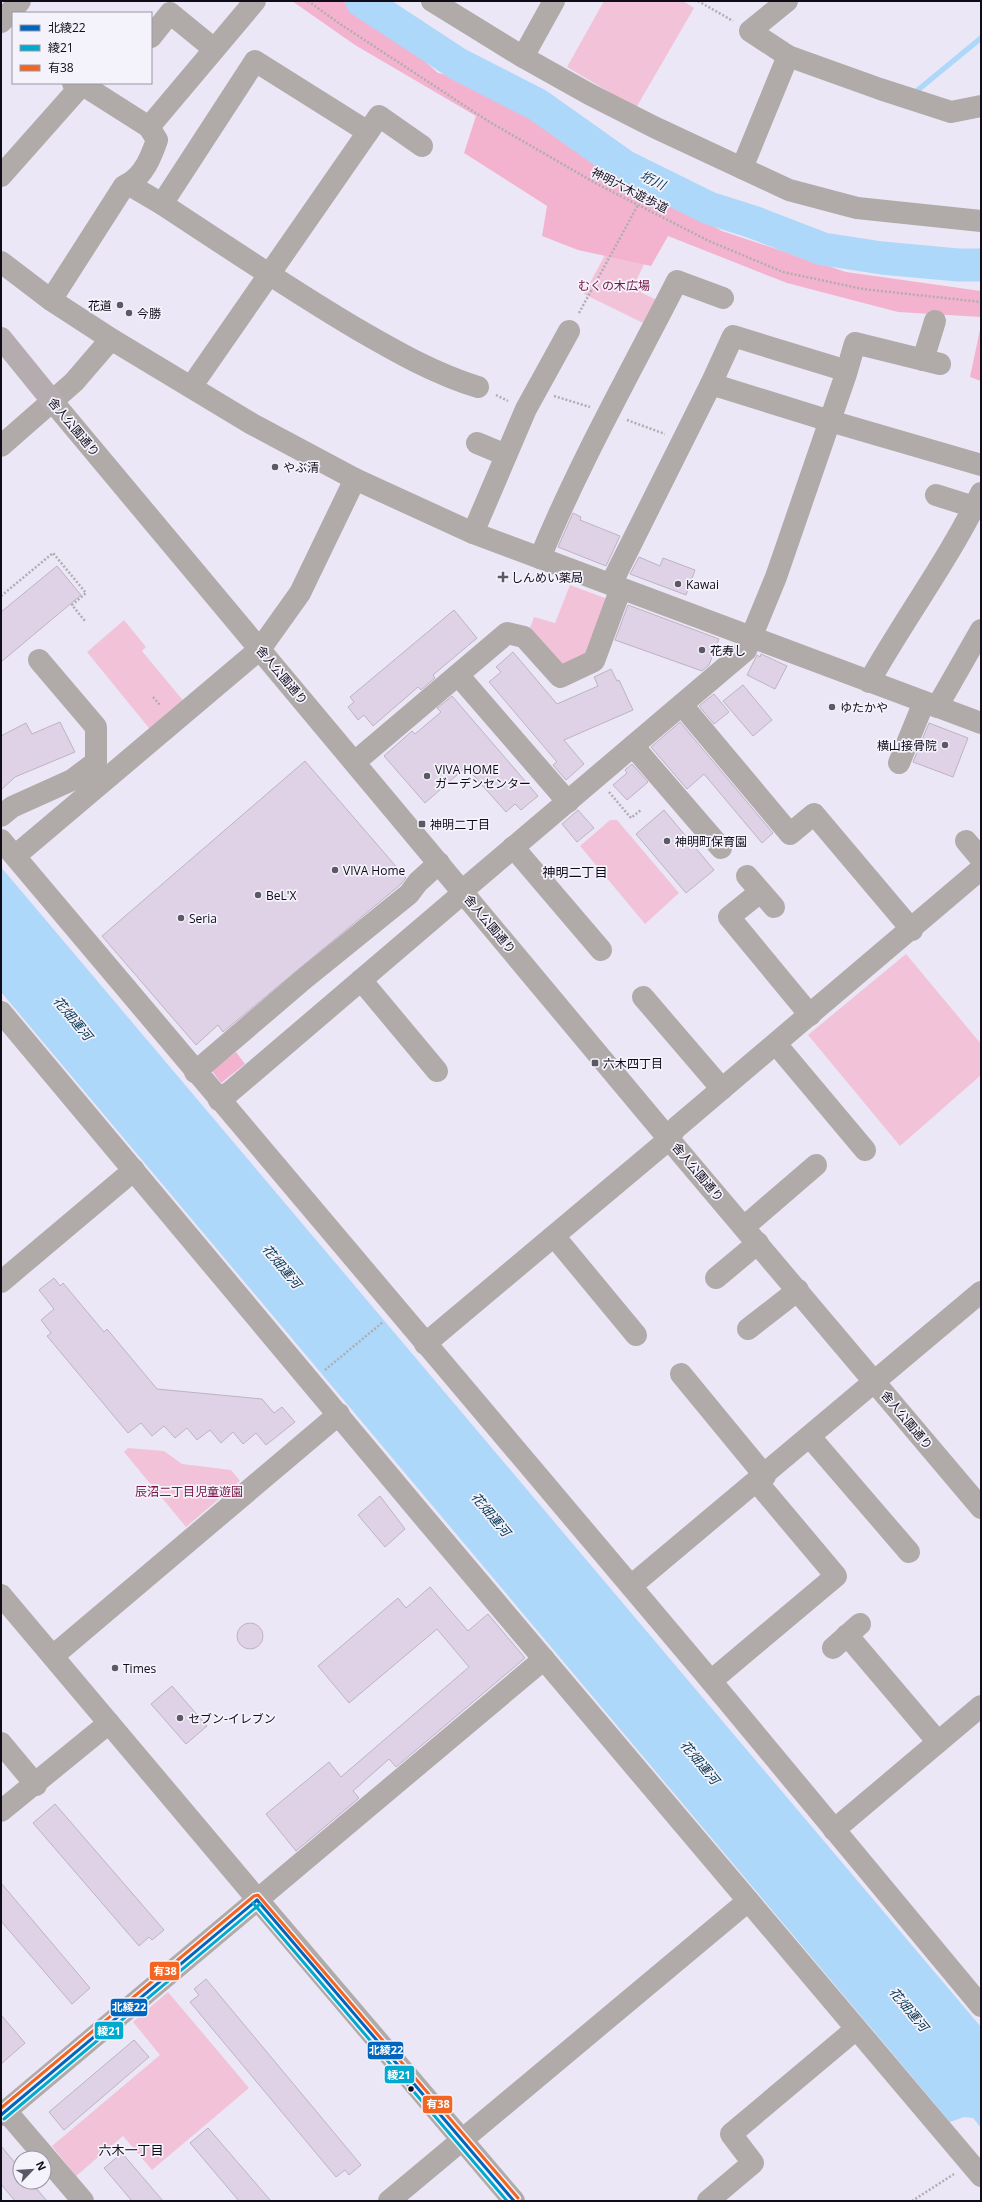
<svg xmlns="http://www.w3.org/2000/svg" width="982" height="2202" font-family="'Open Sans','Noto Sans JP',sans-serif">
  <rect width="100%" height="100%" fill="#ece7f6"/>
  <g fill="#f2c3d8">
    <polygon points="604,1 683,1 694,8 636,108 567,67"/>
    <polygon points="632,205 665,221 636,281 642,293 657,300 647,325 584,294"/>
    <polygon points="570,585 613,601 592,656 562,670 529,631 534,617 555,623"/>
    <polygon points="124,620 146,647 142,651 186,704 153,733 87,652"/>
    <polygon points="610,820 617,820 679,893 645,924 580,846"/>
    <polygon points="906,954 981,1044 981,1075 900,1146 808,1035"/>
    <polygon points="128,1448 164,1451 182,1464 231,1470 240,1481 186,1527 124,1452"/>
    <polygon points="168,1992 249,2088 152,2170 123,2136 76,2176 52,2146 160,2055 133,2022"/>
  </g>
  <g fill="#f3b3cf">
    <polygon points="292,1 343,1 408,46 438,73 473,80 660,197 722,231 846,272 981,291 981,317 898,312 787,283 668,236 651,266 578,250 542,236 547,206 464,153 476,116 355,45"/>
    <polygon points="981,325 981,381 970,377"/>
    <polygon points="236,1052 245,1064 221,1083 212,1071"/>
  </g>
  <polygon fill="#aed8fa" points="1,867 981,2027 981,2128 973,2118 964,2117 950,2122 1,992"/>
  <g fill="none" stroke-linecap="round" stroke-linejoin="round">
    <polyline stroke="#aed8fa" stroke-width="5.5" points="913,94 981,38"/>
    <polyline stroke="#aed8fa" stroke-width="33" points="362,1 458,64 538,105 624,166 709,208 753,222 823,249 882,258 958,265 981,265"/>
  </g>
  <g fill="#dfd1e6" stroke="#bcb4c2">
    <polygon points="573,513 581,517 580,520 620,536 606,566 558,547"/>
    <polygon points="639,557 660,566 663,558 695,570 686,595 630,574"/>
    <polygon points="57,566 81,595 1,662 1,612"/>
    <polygon points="628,605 719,639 709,665 702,671 615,640"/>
    <polygon points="454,610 477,638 433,675 435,678 421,690 418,687 373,726 364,715 358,720 348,707 354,702 350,697"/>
    <polygon points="513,652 557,704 598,686 594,677 611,669 617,681 619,680 633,710 564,740 584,764 566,780 553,765 557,762 489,682 501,672 496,667"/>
    <polygon points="761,654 787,666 775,689 747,675 757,655 760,657"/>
    <polygon points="743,685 772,720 753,736 723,701"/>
    <polygon points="714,694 729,712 714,724 699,706"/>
    <polygon points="452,696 538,796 521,810 515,804 506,812 466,767 425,803 384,756 412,731 415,734 441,712 437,708"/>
    <polygon points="60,722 75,752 15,777 1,790 1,736 26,723 32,734"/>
    <polygon points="680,722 773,833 762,843 704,774 687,789 651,747"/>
    <polygon points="929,723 968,738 953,777 913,762"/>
    <polygon points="305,761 406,878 400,885 223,1032 218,1025 196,1045 102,936"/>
    <polygon points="632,764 648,782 627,800 613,785 627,773 625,770"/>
    <polygon points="578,810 594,828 577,842 562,824"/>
    <polygon points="664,810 714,870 686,893 636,834"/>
    <polygon points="54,1278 60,1286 63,1283 104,1332 107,1329 157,1389 262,1399 274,1413 282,1407 295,1422 266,1445 256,1433 243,1444 233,1432 221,1443 210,1430 197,1440 187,1428 175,1438 164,1426 152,1436 141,1423 128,1433 47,1336 51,1333 41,1320 54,1309 39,1290"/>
    <polygon points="380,1496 405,1529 385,1547 358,1515"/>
    <polygon points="430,1587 468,1631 488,1614 525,1658 396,1767 389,1759 353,1791 359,1798 296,1851 266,1814 329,1762 341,1777 469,1667 437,1629 349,1703 318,1666 398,1598 406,1608"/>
    <circle cx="250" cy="1636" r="13"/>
    <polygon points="172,1686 207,1726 186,1744 151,1704"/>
    <polygon points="55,1804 164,1930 152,1940 149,1937 139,1946 33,1823"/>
    <polygon points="1,1883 90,1988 72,2004 1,1921"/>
    <polygon points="206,1979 361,2165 349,2175 345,2170 336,2177 190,2002 199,1995 194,1989"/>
    <polygon points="1,2015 25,2043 1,2064"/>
    <polygon points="134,2040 149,2057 64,2130 49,2112"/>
    <polygon points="208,2128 271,2201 239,2201 190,2143"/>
    <polygon points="1,2146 20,2169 20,2182 31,2182 47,2201 15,2201 1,2184"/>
    <polygon points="122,2153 163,2201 132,2201 104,2168"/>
  </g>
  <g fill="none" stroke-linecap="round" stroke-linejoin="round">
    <g stroke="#b1adaf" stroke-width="2.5" stroke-dasharray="2 2" stroke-linecap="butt">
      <polyline points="308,1 340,24 488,121 597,184 709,241 783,272 863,289 981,302"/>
      <polyline points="698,1 733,21"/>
      <polyline points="579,313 638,205"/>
      <polyline points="496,395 508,401"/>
      <polyline points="554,396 590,407"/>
      <polyline points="627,420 665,434"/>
      <polyline points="1,596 53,553 86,593 72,605 85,621"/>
      <polyline points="153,697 161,706"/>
      <polyline points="609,792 631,818 641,810"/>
      <polyline points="325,1370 383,1322"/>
      <polyline points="912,2201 954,2174"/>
    </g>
    <g stroke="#b0aba9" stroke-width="22">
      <polyline points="432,1 523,57 589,94 654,127 789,190 857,208 981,221"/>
      <polyline points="787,1 750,31 788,56 880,89 951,112 981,106"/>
      <polyline points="1,22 20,1"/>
      <polyline points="151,37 170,13 214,49"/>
      <polyline points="523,57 554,1"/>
      <path d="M73 83 79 88 86 87 149 127 157 140C151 157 144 175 128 184"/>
      <polyline points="149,127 255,1"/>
      <polyline points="368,132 379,116 422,146"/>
      <polyline points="742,168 788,56"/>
      <polyline points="1,176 79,88"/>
      <path d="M162 204C226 246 291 290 357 329 395 351 435 374 478 387"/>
      <polyline points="1,262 51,300 111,339 252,424 355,479 473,533 981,723"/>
      <polyline points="51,300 124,186 128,184 162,204 255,61 368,132 191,387"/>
      <polyline points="923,360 935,321"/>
      <polyline points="711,384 733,336 834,367"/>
      <polyline points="53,402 668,1138 981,1508"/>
      <polyline points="477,443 506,455"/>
      <polyline points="1,446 74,382 111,339"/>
      <polyline points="936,495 974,507"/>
      <polyline points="473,533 526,409 569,331"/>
      <path d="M540 558C579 463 630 373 677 281L723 298"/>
      <polyline points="611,584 711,384 830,421 981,465"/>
      <polyline points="458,675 568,802"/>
      <path d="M869 682C905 618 949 559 981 493"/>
      <polyline points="682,705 790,834 814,814 912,930"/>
      <polyline points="937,707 981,630"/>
      <polyline points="633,746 721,848"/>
      <polyline points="355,762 507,633 524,637 560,677 594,661 621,588"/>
      <polyline points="899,763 924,702"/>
      <polyline points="1,816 12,807 72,780 96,762 96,727 39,660"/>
      <polyline points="1,840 711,1681 981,2006"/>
      <polyline points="966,841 981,859"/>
      <polyline points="513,847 601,950"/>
      <polyline points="15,856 260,649 300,593 355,479"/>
      <polyline points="747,876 774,907"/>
      <polyline points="760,892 729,917 810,1015"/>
      <polyline points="361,980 437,1071"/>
      <polyline points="643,997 722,1089"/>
      <polyline points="1,1012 422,1515 981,2176"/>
      <polyline points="776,1044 865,1150"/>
      <polyline points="195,1072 304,979 409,894 418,882 439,863"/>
      <polyline points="219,1100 230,1092 456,899 462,891 746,650 776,577 846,374 855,343 940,364"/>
      <polyline points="744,1227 816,1165"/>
      <polyline points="554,1236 636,1335"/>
      <polyline points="716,1278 758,1243"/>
      <polyline points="1,1282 134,1170"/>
      <polyline points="748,1329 798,1290"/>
      <polyline points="425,1344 661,1146 677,1127 981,869"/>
      <polyline points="681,1374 765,1476"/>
      <polyline points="810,1437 909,1552"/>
      <polyline points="631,1586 981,1292"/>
      <polyline points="1,1595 269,1913 514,2201"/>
      <polyline points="847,1635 938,1742"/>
      <polyline points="833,1648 860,1624"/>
      <polyline points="53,1656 339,1414"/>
      <polyline points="711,1681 836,1576 757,1482"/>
      <polyline points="1,1743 36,1785"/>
      <polyline points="1,1811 109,1723"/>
      <polyline points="834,1830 981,1706"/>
      <polyline points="6,2111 83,2201"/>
      <polyline points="1,2115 544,1659"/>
      <polyline points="389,2201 748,1901"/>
      <polyline points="708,2201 753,2163 731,2134 856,2029"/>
    </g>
    <polyline stroke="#b4acaf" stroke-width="22" points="1,338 53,402"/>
    <g stroke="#f4f2fb" stroke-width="6">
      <g id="bus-1">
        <polyline points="257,1900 514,2201"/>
        <polyline points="1,2115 257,1900"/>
      </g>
    </g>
    <g stroke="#f4f2fb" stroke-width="6">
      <g id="bus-2">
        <polyline points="253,1903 507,2201"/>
        <polyline points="4,2119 260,1904"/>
      </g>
    </g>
    <g stroke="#f4f2fb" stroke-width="6">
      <polyline id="bus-3" points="1,2108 254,1896 258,1895 518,2198"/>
    </g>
    <use href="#bus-1" stroke="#0065bd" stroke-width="3"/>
    <use href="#bus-2" stroke="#00a9ce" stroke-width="3"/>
    <use href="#bus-3" stroke="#f26522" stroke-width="3"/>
  </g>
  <g fill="#5d5866" stroke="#f4f2fb" stroke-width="1.5">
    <circle cx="120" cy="305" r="4"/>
    <circle cx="129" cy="313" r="4"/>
    <circle cx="275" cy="467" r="4"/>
    <path d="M501 571h4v4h4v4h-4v4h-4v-4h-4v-4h4z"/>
    <circle cx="678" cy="584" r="4"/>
    <circle cx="702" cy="650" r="4"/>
    <circle cx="832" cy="707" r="4"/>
    <circle cx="945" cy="745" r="4"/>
    <circle cx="427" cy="776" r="4"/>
    <rect x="418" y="820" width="8" height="8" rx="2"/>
    <circle cx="667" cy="841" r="4"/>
    <circle cx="335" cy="870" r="4"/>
    <circle cx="258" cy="895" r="4"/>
    <circle cx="181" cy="918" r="4"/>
    <rect x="591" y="1059" width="8" height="8" rx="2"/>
    <circle cx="115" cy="1668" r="4"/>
    <circle cx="180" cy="1718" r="4"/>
  </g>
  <circle fill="#100b19" stroke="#f4f2fb" stroke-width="1.5" cx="411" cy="2089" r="3.5"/>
  <g text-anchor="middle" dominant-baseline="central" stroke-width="3.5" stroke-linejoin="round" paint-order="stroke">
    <g font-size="12" fill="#100b19" stroke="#f4f2fb">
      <text transform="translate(630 190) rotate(27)">神明六木遊歩道</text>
      <text transform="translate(74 427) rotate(50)">舎人公園通り</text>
      <text transform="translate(282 675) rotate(50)">舎人公園通り</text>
      <text transform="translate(490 924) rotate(50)">舎人公園通り</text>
      <text transform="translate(698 1172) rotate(50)">舎人公園通り</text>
      <text transform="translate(907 1420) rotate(50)">舎人公園通り</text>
    </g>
    <g font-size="12" fill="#771341" stroke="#f4f2fb">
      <text x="614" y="285">むくの木広場</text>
      <text x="189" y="1491">辰沼二丁目児童遊園</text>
    </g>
    <g font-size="12" fill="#100b19" stroke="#f4f2fb" text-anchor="start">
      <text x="112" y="305" text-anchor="end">花道</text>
      <text x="137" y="313">今勝</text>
      <text x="283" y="467">やぶ清</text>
      <text x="511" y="577">しんめい薬局</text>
      <text x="686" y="584">Kawai</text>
      <text x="710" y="650">花寿し</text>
      <text x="840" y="707">ゆたかや</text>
      <text x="937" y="745" text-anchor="end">横山接骨院</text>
      <text x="435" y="769">VIVA HOME<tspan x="435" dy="14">ガーデンセンター</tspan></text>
      <text x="430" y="824">神明二丁目</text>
      <text x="675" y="841">神明町保育園</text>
      <text x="343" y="870">VIVA Home</text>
      <text x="266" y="895">BeL'X</text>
      <text x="189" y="918">Seria</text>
      <text x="603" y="1063">六木四丁目</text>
      <text x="123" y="1668">Times</text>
      <text x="188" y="1718">セブン-イレブン</text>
    </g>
    <g font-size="13" font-style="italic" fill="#023550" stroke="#f4f2fb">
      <text transform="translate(653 180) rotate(26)">垳川</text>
      <text transform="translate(73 1018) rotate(50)">花畑運河</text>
      <text transform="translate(282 1266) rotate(50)">花畑運河</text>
      <text transform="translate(491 1514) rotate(50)">花畑運河</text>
      <text transform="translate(700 1762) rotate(50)">花畑運河</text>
      <text transform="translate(909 2009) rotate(50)">花畑運河</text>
    </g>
    <g font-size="13" fill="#100b19" stroke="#f4f2fb">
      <text x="575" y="872">神明二丁目</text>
      <text x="131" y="2150">六木一丁目</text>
    </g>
  </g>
  <g stroke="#f4f2fb" stroke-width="1.5">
    <rect x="149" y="1961" width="31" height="20" rx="4" fill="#f26522"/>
    <rect x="110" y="1998" width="38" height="19" rx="4" fill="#0065bd"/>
    <rect x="94" y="2021" width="30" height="19" rx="4" fill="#00a9ce"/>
    <rect x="367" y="2041" width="37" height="19" rx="4" fill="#0065bd"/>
    <rect x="384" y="2065" width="31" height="19" rx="4" fill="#00a9ce"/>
    <rect x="422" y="2095" width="31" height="19" rx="4" fill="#f26522"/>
  </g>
  <g font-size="11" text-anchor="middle" font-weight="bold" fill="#fff">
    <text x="165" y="1975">有38</text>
    <text x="129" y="2011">北綾22</text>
    <text x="109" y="2035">綾21</text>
    <text x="386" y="2054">北綾22</text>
    <text x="399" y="2079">綾21</text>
    <text x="438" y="2108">有38</text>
  </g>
  <rect width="982" height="2202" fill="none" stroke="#100b19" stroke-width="4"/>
  <rect x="12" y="12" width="140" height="72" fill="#f4f2fb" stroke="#9996a1"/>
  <rect x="20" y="25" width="20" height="6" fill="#0065bd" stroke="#9996a1"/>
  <text x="48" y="32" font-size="12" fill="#100b19">北綾22</text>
  <rect x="20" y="45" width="20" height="6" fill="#00a9ce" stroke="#9996a1"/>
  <text x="48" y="52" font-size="12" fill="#100b19">綾21</text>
  <rect x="20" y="65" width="20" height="6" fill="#f26522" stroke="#9996a1"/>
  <text x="48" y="72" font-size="12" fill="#100b19">有38</text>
  <g transform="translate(32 2170) rotate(65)"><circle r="19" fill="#f4f2fb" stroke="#9996a1"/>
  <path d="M0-3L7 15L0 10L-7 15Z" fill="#5d5866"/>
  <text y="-6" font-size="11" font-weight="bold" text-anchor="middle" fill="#100b19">N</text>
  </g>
</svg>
